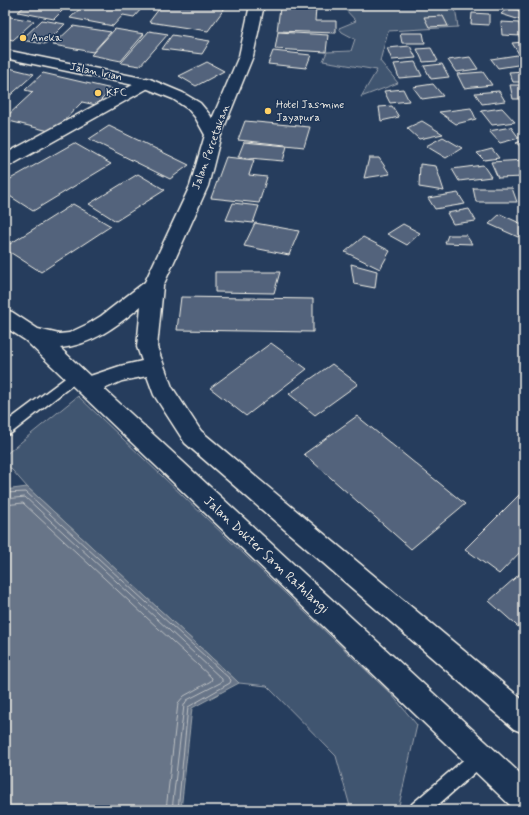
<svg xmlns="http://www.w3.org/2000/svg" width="529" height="815" font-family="Mynerve,sans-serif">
  <rect width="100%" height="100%" fill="#263d5d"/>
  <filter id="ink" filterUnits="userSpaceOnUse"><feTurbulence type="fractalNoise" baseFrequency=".025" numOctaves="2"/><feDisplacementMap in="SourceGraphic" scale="8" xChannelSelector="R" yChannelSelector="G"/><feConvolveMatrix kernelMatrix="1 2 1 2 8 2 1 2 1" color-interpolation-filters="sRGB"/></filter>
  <g filter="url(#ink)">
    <g fill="#40546f" stroke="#9aa2ac">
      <polygon points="343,5 463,5 455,7 458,27 388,31 380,61 398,83 361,97 377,70 323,61 327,52 351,51 355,39 342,32 339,28 356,21 344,8"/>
      <polygon points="78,396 392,695 417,725 398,810 351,810 336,756 267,686 239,683 27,487 5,462 5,455"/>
    </g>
    <polygon fill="#677588" stroke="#9fa7ae" points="27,487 239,683 192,708 181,810 5,810 5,490"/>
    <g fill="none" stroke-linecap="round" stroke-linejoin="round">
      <g stroke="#bcbfc2" stroke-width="1">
        <polyline points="5,493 26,492 231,680 230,683 188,707 178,810"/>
        <polyline points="5,499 25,497 222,679 222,682 187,700 184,705 172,810"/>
        <polyline points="5,505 23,503 212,678 211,681 184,696 178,703 166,810"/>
      </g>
    </g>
    <g fill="#52647b" stroke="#f4f1e8">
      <polygon points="26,5 68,5 54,19 18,12"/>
      <polygon points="84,5 133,5 143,7 134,17 123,15 113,26 70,18"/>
      <polygon points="162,5 227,5 208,31 149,22"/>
      <polygon points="279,5 316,5 315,7 279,6"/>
      <polygon points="509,7 524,12 524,20 523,21 501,14"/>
      <polygon points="280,8 316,8 315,21 336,21 336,33 277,31"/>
      <polygon points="472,13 489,14 489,25 471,24"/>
      <polygon points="5,16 34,21 13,40 5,38"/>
      <polygon points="443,16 448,26 429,27 424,17"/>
      <polygon points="42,20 65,24 45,44 21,40"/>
      <polygon points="501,22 519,23 521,36 502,35"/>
      <polygon points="73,26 111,32 93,52 53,45"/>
      <polygon points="115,29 144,34 121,61 91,55"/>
      <polygon points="149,31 168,34 140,66 121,63"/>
      <polygon points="278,32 328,35 326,52 275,49"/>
      <polygon points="400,33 423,33 425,43 402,43"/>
      <polygon points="172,35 210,41 202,54 162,49"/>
      <polygon points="524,42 524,54 519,54 512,43"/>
      <polygon points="410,46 416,58 392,60 387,48"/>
      <polygon points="431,48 438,61 423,62 417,49"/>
      <polygon points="273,51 311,55 306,68 268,64"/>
      <polygon points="517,55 524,60 524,64 498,68 491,59"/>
      <polygon points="470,57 478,69 456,72 448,60"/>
      <polygon points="207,62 224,71 196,86 179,76"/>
      <polygon points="415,62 422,76 399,78 394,64"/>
      <polygon points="442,64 449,77 431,79 424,66"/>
      <polygon points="5,67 34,74 5,100"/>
      <polygon points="524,71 524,82 513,82 509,72"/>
      <polygon points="483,72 492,85 464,88 457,74"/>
      <polygon points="43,73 112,89 96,105 82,102 53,132 5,120 5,118 33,92 25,90"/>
      <polygon points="433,84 443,96 422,99 413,87"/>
      <polygon points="510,85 524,85 524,99 513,99"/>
      <polygon points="403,89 409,101 390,103 384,91"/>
      <polygon points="499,91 505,101 482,104 475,93"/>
      <polygon points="392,106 399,117 381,121 379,107"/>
      <polygon points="471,108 476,119 456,124 439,112"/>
      <polygon points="502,108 515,122 492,125 481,111"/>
      <polygon points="245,121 310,127 304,147 238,140"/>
      <polygon points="422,121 443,134 419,139 407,128"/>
      <polygon points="109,126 189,165 170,179 89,139"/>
      <polygon points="511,127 519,138 500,143 489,131"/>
      <polygon points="443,137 462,148 446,158 426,146"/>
      <polygon points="524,140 524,149 516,143"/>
      <polygon points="244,142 287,146 283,161 238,157"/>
      <polygon points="74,143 111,164 33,211 5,193 5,182"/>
      <polygon points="492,149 499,158 484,160 477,153"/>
      <polygon points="226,157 254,160 249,175 267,177 259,203 211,198"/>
      <polygon points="369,158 379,158 390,174 364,178"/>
      <polygon points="524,160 524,177 498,178 491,162"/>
      <polygon points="420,164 436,166 444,191 419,187"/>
      <polygon points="483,165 491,177 459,181 452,169"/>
      <polygon points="138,174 165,190 116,221 89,204"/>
      <polygon points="473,188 512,188 517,202 476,202"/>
      <polygon points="458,193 465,204 435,209 428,198"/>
      <polygon points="233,203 259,206 253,223 226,220"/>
      <polygon points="73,204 111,226 41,272 5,249 5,247"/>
      <polygon points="469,209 476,221 453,224 447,213"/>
      <polygon points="500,214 524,225 524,231 518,237 489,224"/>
      <polygon points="255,223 299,231 289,255 244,246"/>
      <polygon points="403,224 420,233 407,245 387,234"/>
      <polygon points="448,235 466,235 472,244 445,243"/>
      <polygon points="363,237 390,251 380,269 345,252"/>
      <polygon points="351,264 377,271 375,288 354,284"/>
      <polygon points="215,272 280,272 274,293 215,292"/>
      <polygon points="181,297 313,299 313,332 177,330"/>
      <polygon points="271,343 307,369 246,416 210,388"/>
      <polygon points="332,364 358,384 315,415 289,394"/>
      <polygon points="357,416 465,504 411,549 304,454"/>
      <polygon points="523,491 524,492 524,548 499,574 465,549"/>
      <polygon points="523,571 524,572 524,632 489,601"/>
    </g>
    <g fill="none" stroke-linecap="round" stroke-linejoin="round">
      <g stroke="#f4f1e8" stroke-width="3">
        <g id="service">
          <polygon points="76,371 80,373 82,376 80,379 10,434 5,435 5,423 72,373"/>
          <polygon points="481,747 487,750 490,756 487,762 432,810 409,810 412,804 475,750"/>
        </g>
      </g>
      <g stroke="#f4f1e8" stroke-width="3">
        <polygon id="minor" points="147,78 152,80 155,83 152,86 11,165 5,166 5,154 142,80"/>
      </g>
      <g stroke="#f4f1e8" stroke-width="3">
        <polygon id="tertiary" points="250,5 264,5 253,56 221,135 219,138 213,140 207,138 205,135 239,56"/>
      </g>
      <g stroke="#f4f1e8" stroke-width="3">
        <path id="secondary" d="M5 50 152 80 183 93 200 103 210 115 221 135 208 186 163 286 157 347 172 387 201 431 524 701V733L514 729 185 443 154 395 147 376 122 381 104 389 524 777V810L513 808 80 393 25 340 5 327V310L12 312 38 329 59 334 69 333 88 324 101 316 145 282 190 186 205 135 195 117 188 109 173 99 143 87 5 58ZM141 306 137 347 142 361 120 366 90 376 60 348C92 345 117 326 141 306Z"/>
      </g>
      <use href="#service" fill="#1d3557" fill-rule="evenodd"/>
      <use href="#minor" fill="#1d3557" fill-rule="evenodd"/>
      <use href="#tertiary" fill="#1d3557" fill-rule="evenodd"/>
      <use href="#secondary" fill="#1d3557" fill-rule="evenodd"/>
    </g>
  </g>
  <g fill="#ffd166" stroke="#1d3557" stroke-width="1.5">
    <circle cx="23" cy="38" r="4"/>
    <circle cx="98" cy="93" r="4"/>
    <circle cx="268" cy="111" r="4"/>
  </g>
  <g text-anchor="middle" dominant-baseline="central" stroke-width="3" stroke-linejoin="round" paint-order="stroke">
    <g font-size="11" fill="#f4f1e8" stroke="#1d3557" text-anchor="start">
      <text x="31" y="38">Aneka</text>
      <text x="106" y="93">KFC</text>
      <text x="276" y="105">Hotel Jasmine<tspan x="276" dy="13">Jayapura</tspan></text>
    </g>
    <g font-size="11" fill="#f4f1e8" stroke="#1d3557">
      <text transform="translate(96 72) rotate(12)">Jalan Irian</text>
      <text transform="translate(211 147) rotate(-70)">Jalan Percetakan</text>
    </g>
    <g font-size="13" fill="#f4f1e8" stroke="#1d3557">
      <text transform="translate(266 555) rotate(43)">Jalan Dokter Sam Ratulangi</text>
    </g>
  </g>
  <rect width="529" height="815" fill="none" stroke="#1d3557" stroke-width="20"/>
  <rect x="10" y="10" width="509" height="795" fill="none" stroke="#f4f1e8" stroke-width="1.5" filter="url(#ink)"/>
</svg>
